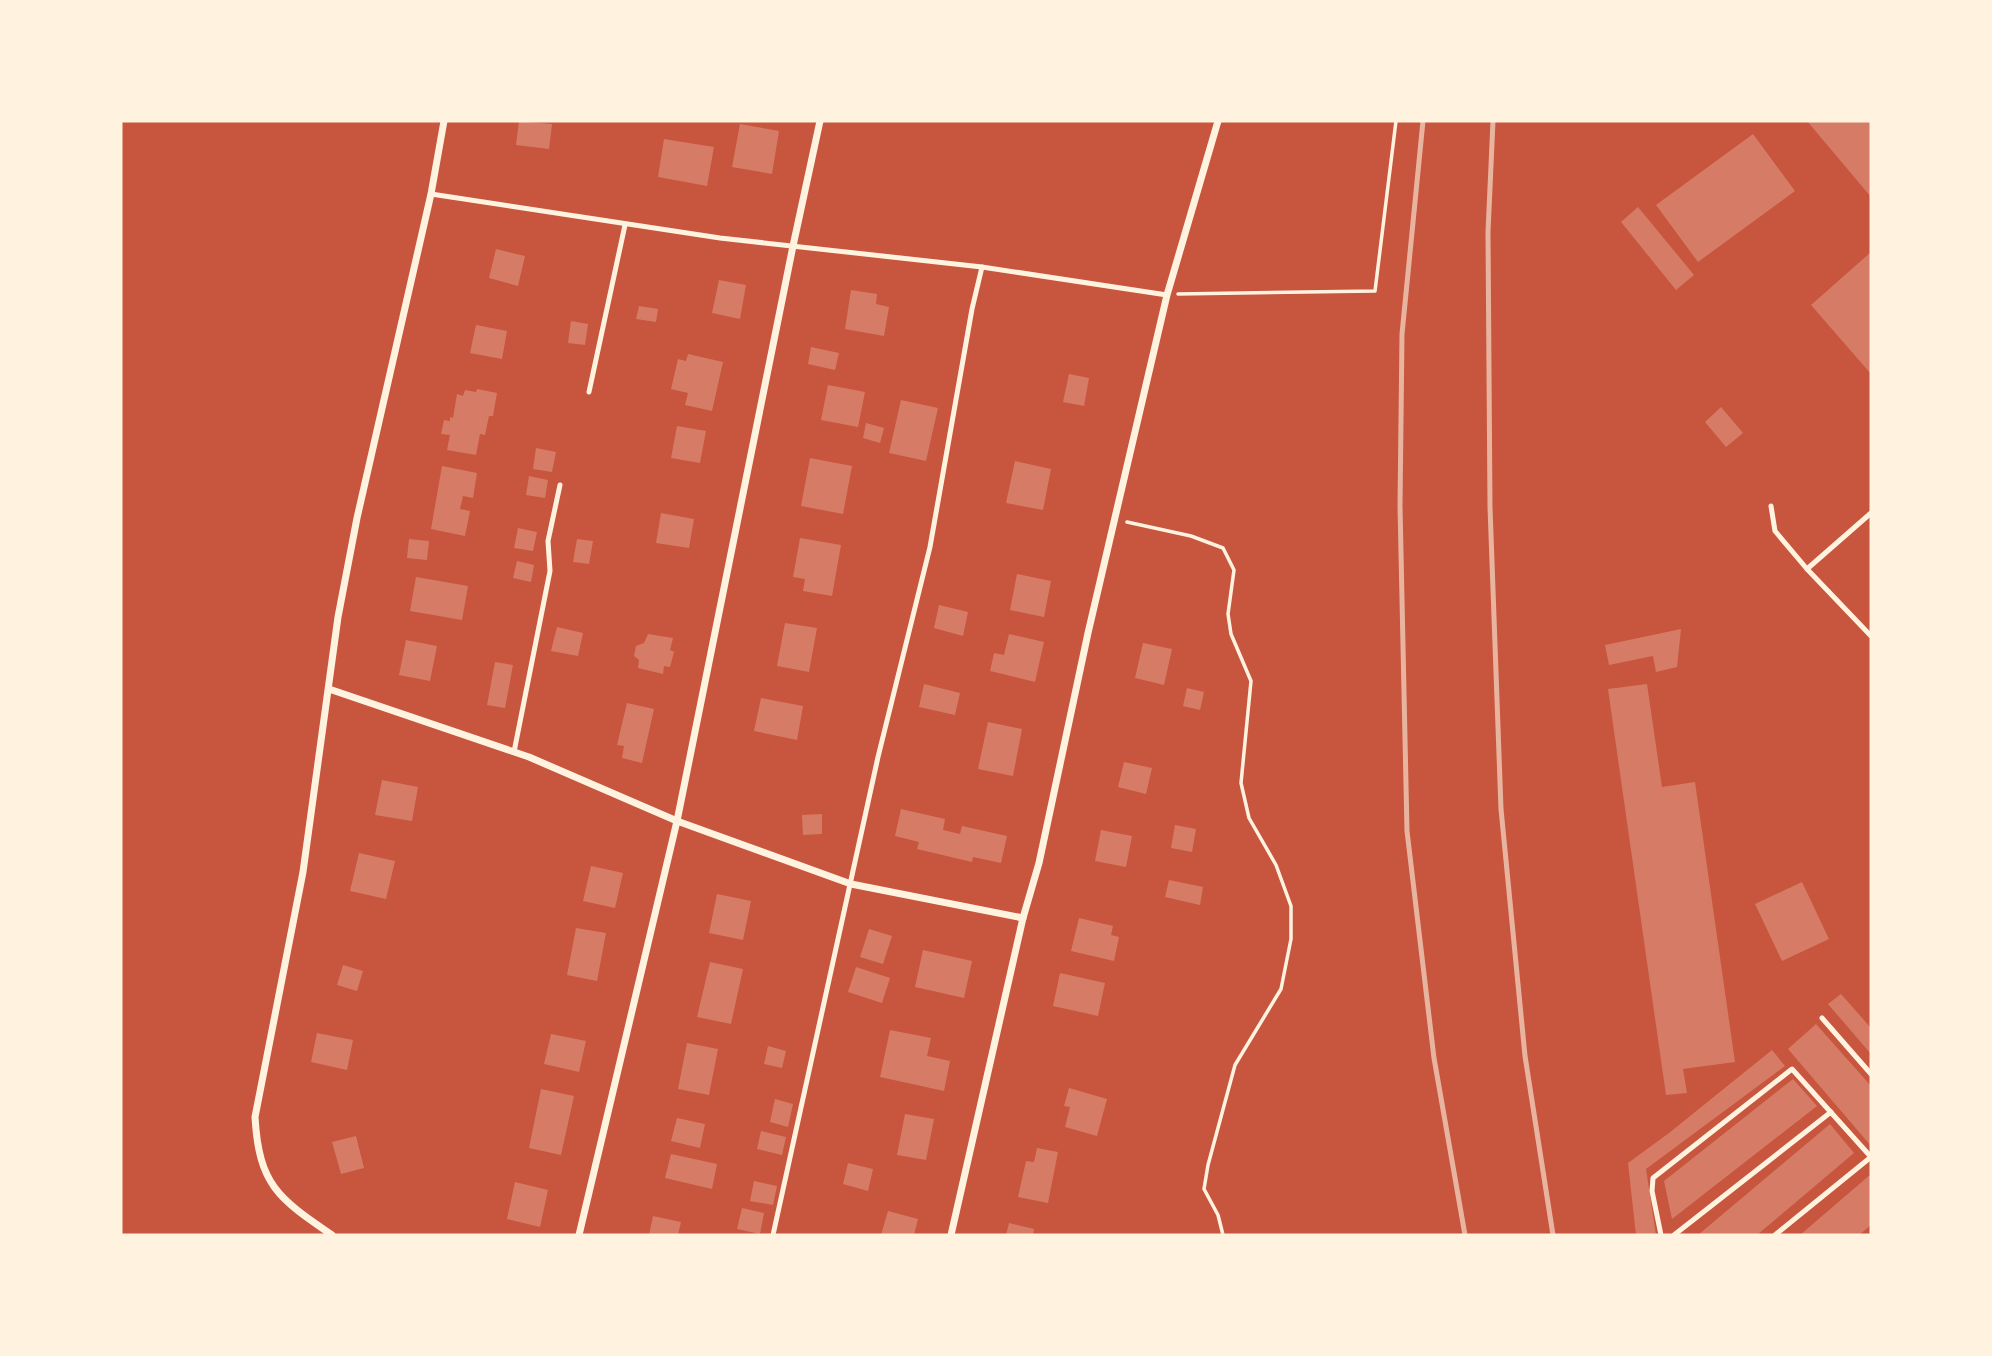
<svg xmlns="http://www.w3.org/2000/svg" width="1992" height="1356" font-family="Commissioner,sans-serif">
  <rect width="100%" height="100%" fill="#c8553d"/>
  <g fill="#d67c66">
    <polygon points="519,121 552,124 549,149 516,145"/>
    <polygon points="1807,121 1871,121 1871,197"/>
    <polygon points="740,124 779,131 772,174 732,167"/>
    <polygon points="1753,134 1795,191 1698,262 1656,205"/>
    <polygon points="664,139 714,147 707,186 658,177"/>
    <polygon points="1638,207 1694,275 1676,290 1621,222"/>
    <polygon points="496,249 525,256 518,286 489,278"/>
    <polygon points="1871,252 1871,374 1811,305"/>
    <polygon points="719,280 746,285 740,319 712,313"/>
    <polygon points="851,290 877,294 876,304 889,307 884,336 845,329"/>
    <polygon points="639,306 658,309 656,322 636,319"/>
    <polygon points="571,321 588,324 585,345 568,343"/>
    <polygon points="476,325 507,331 502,359 470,353"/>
    <polygon points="811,347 839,353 835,370 808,364"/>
    <polygon points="688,354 723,362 712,411 685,405 688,393 671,389 678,359 686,361"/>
    <polygon points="1069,374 1089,378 1084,406 1063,402"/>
    <polygon points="828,385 865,392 858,427 821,420"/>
    <polygon points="477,389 497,393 493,416 489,416 485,435 480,434 476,455 447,450 450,435 441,434 444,420 450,421 450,417 453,418 457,394 463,396 465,390 476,392"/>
    <polygon points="901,400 938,408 926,461 889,453"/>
    <polygon points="1721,407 1743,433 1726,447 1705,422"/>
    <polygon points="866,423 884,428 880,443 863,438"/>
    <polygon points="677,426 706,431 700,463 671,458"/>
    <polygon points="536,448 556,452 552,472 533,469"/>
    <polygon points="810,458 852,466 843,514 801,506"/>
    <polygon points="1015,461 1051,469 1043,510 1006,503"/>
    <polygon points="442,466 477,473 473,498 463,496 460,509 470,511 465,536 431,529"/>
    <polygon points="529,476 548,480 545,498 526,495"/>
    <polygon points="661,513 694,519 689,548 656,543"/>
    <polygon points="518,528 537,532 533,551 514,548"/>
    <polygon points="800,538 841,545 832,596 803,591 805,579 793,577"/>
    <polygon points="409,539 429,541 427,560 407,558"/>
    <polygon points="577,539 593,541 589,564 573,562"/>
    <polygon points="517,561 534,565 531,582 513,578"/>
    <polygon points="1017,574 1051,581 1044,617 1010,610"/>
    <polygon points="416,577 468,586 462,620 410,611"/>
    <polygon points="939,605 968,612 963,636 934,628"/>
    <polygon points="785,623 817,628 809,672 777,666"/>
    <polygon points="557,627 583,633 578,656 551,651"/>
    <polygon points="1681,629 1677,667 1656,672 1653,656 1609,665 1605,645"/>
    <polygon points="648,634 673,638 670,650 674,652 670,667 664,666 663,674 638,668 639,660 634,656 636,646 644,643"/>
    <polygon points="1009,634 1044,642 1035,682 990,671 994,653 1004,655"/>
    <polygon points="406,640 437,646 430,681 399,675"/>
    <polygon points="1143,643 1172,649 1164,685 1135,678"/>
    <polygon points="495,662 513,665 505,708 487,705"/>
    <polygon points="924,684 960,693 955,715 919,707"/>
    <polygon points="1647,684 1662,787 1695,782 1735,1062 1683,1069 1687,1093 1666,1095 1608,689"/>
    <polygon points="1187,688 1204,692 1200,710 1183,706"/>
    <polygon points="761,698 803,706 797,740 754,731"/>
    <polygon points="627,703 654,709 642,763 622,758 624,746 617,745"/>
    <polygon points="988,722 1022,729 1013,776 978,769"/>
    <polygon points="1124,762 1152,768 1146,794 1118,787"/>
    <polygon points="382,780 418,787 412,821 375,815"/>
    <polygon points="901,809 945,819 943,830 960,834 962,826 1007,836 1001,863 973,857 972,862 917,849 919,842 895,836"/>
    <polygon points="822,814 822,834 803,835 802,815"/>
    <polygon points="1175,825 1196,829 1192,852 1171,848"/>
    <polygon points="1101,830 1132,836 1126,867 1095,861"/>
    <polygon points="359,853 395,861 386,899 350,891"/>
    <polygon points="591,866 623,873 615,908 583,901"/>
    <polygon points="1169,880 1203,887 1200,905 1165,897"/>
    <polygon points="1802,882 1829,939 1782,961 1755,904"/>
    <polygon points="717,894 751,901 743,940 709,933"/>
    <polygon points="1079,918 1113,926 1111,935 1119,937 1114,961 1071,951"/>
    <polygon points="576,928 606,933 597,981 567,975"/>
    <polygon points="869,929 892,936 883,964 860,957"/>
    <polygon points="923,950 972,961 964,998 915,987"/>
    <polygon points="710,962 743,969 731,1024 697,1017"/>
    <polygon points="343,965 363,971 357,991 337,985"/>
    <polygon points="856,967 890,978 882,1003 848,992"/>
    <polygon points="1060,973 1105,983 1098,1016 1053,1006"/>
    <polygon points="1841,994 1871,1028 1871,1054 1828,1004"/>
    <polygon points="1816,1024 1871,1086 1871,1146 1788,1049"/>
    <polygon points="890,1030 931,1038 927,1056 950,1061 944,1091 880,1077"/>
    <polygon points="317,1033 353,1040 347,1070 311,1062"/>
    <polygon points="551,1034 586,1041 579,1072 544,1064"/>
    <polygon points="687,1043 718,1049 709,1095 678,1089"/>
    <polygon points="768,1046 786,1051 782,1068 764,1064"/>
    <polygon points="1772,1050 1785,1066 1646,1169 1656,1235 1636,1235 1628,1163 1669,1133"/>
    <polygon points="1793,1079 1817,1106 1672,1219 1664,1181"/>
    <polygon points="1069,1088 1107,1099 1097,1136 1065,1127 1070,1107 1064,1106"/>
    <polygon points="541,1089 574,1096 561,1155 529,1148"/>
    <polygon points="775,1099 793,1104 788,1127 770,1122"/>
    <polygon points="905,1114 934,1119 926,1160 897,1155"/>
    <polygon points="677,1118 705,1124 700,1148 671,1141"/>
    <polygon points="1830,1124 1854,1153 1757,1235 1698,1235"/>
    <polygon points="761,1131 786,1137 782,1155 757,1149"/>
    <polygon points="356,1136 364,1168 341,1174 332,1142"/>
    <polygon points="1037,1148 1058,1152 1048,1203 1018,1197 1026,1161 1034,1162"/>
    <polygon points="671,1154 717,1164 712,1189 665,1178"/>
    <polygon points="848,1163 873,1169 868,1191 843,1184"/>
    <polygon points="1871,1174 1871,1225 1859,1235 1800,1235"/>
    <polygon points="754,1181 777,1186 773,1205 750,1201"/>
    <polygon points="515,1182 548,1190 540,1227 507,1219"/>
    <polygon points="742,1208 764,1213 760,1234 737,1229"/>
    <polygon points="888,1211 918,1219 914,1235 881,1235"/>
    <polygon points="653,1216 681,1222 678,1235 649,1235"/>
    <polygon points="1009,1223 1034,1229 1033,1235 1006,1235"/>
  </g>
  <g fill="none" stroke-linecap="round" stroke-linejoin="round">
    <g stroke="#fff3e0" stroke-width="3.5">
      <polyline points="1178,294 1375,291 1396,121"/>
      <polyline points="1127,522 1191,536 1223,548 1234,570 1228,614 1231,634 1251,681 1241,783 1249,818 1276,865 1291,906 1291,939 1281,989 1235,1065 1208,1165 1204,1189 1218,1215 1223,1235"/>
    </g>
    <g stroke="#fff3e0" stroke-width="5">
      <polyline points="431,194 720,238 982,267 1167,295"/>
      <polyline points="589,392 625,225"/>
      <polyline points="1771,506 1775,531 1807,569 1871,636"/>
      <polyline points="1807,569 1871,513"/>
      <polyline points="514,752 550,571 548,541 560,485"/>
      <polyline points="1822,1018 1871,1074"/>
      <polyline points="773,1235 878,757 930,547 972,309 982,267"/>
      <polyline points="1661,1235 1652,1191 1653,1178 1792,1069 1871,1157"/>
      <polyline points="1674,1235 1831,1112"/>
      <polyline points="1775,1235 1871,1157"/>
    </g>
    <g stroke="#fff3e0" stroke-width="7">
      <polyline points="329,689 529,757 677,821 851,884 1023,918"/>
      <path d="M332 1235C278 1198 259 1185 255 1117L303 872 338 617 357 518 431 194 444 121"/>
      <polyline points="579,1235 677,821 793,246 820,121"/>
      <polyline points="951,1235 1023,918 1039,863 1088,633 1167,295 1218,121"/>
    </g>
    <g stroke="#e9b49f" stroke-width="5">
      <polyline points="1423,121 1402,334 1400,506 1407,831 1434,1058 1465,1235"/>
      <polyline points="1493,121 1488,232 1490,507 1501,809 1525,1056 1553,1235"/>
    </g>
  </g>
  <rect width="1992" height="1356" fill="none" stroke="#fff3e0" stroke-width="245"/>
</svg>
